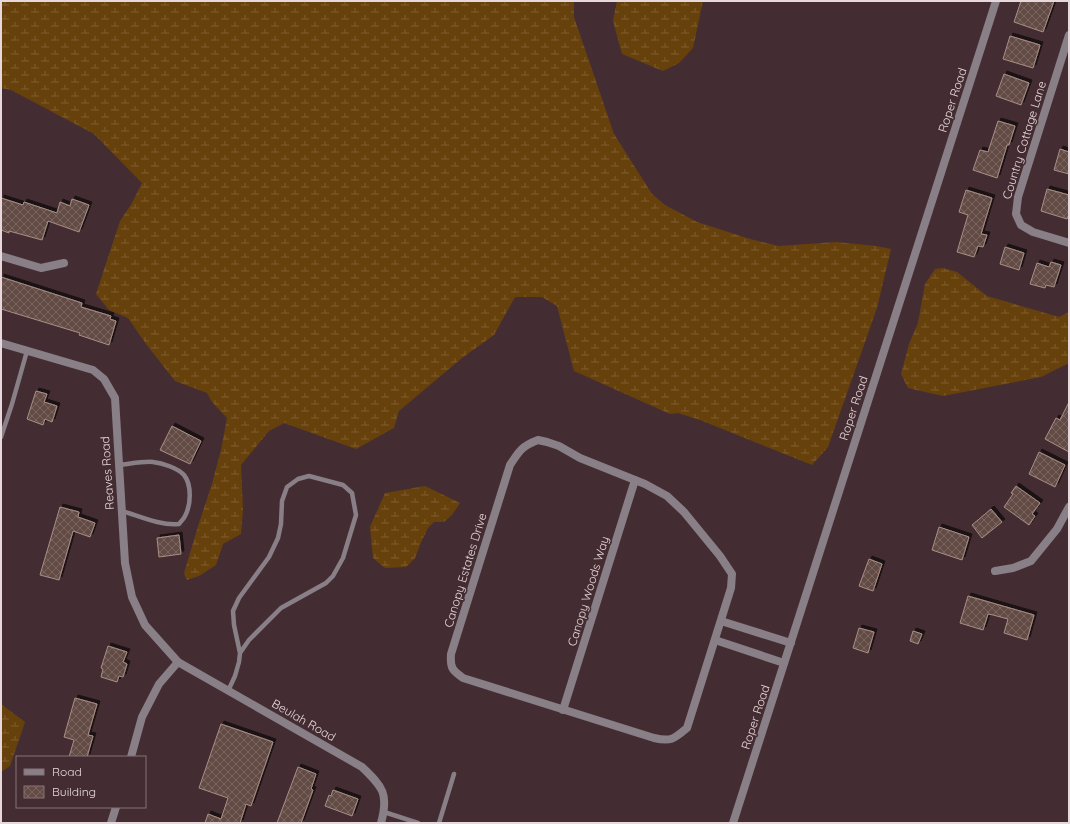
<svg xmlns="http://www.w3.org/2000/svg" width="1070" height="824" font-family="Quicksand,sans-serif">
  <defs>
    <pattern id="wetland-marsh" width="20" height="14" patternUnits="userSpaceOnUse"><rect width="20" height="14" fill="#67410b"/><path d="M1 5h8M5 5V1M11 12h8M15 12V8" fill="none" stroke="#7d5c2e"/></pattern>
    <pattern id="building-cross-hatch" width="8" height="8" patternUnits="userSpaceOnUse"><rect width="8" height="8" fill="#644c45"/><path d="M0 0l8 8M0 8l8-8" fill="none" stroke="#7a655f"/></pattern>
    <filter id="shadow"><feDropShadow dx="3" dy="-3" stdDeviation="0" flood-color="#0009"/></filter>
  </defs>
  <rect width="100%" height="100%" fill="#442d32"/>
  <g fill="url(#wetland-marsh)">
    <polygon points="1,1 574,1 574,17 614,134 652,194 665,205 697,222 750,239 779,246 836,242 876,246 891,249 877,308 828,447 812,465 700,420 678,413 670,414 574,371 557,306 542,297 515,297 494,335 462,358 399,411 394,428 356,449 284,423 269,431 241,465 243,510 241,534 223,544 216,565 199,576 187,580 184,573 199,523 212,484 221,450 227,418 212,402 207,393 175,381 146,344 128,318 109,310 96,294 120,221 132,203 142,183 94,134 11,90 1,88"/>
    <polygon points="617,1 703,1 693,48 679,63 663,71 622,54 613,21"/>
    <polygon points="943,268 957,272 987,296 1059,317 1069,312 1069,363 1041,377 943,396 908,388 901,374 909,344 918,323 925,284 935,269"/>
    <polygon points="425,486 460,503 452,515 444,522 434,522 428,528 422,540 415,558 406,567 385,568 373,558 370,527 385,493"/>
    <polygon points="1,704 25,722 10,766 1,772"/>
  </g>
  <g fill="url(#building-cross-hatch)" stroke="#a98e87" filter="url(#shadow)">
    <polygon points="1021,1 1054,1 1043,32 1014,22"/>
    <polygon points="1010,36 1040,45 1033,68 1003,59"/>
    <polygon points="1004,74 1029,83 1021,105 996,96"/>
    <polygon points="998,121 1015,126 1009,145 1007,145 997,178 973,170 980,150 988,152"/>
    <polygon points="1060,149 1069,152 1069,174 1054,170"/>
    <polygon points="1047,189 1069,195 1069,214 1067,219 1041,211"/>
    <polygon points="966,190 992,198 981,234 987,235 983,247 978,246 974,257 957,252 968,215 959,212"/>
    <polygon points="1,198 23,205 24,202 57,213 60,202 70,206 72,199 89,205 79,232 48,221 42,240 9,231 9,233 1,230"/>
    <polygon points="1005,247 1024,253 1019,270 1000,264"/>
    <polygon points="1051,262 1061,265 1054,287 1046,285 1045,288 1030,284 1037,263 1049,267"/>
    <polygon points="1,277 82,303 81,307 111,316 110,319 116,321 109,345 79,335 80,333 1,309"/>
    <polygon points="36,391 47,394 44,402 57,406 52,422 45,419 43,425 27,419"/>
    <polygon points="1069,402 1069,452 1045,439 1056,418 1060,420"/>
    <polygon points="172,426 201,441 190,464 160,450"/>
    <polygon points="1039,452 1065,465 1055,487 1029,474"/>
    <polygon points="1016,486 1040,503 1032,514 1035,516 1029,525 1004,507 1013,494 1011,493"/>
    <polygon points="60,507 79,512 78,517 95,523 90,537 73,531 59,580 40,575"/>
    <polygon points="991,509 1002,522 982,538 972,525"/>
    <polygon points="939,527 969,537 962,560 932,550"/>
    <polygon points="179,535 181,554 159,557 157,538"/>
    <polygon points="869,559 882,564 873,591 859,586"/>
    <polygon points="968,596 1034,615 1027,640 1004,633 1008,619 993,615 988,614 983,630 960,623"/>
    <polygon points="859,628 874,632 868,653 853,648"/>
    <polygon points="913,631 922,634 918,644 910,641"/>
    <polygon points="108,646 127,652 123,662 127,664 123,677 119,676 117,682 101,677 103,669 101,668"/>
    <polygon points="75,698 97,704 88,735 93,736 87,757 69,757 74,740 64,737"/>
    <polygon points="221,724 273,742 251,806 246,804 240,823 205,823 208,814 221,819 228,798 199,788"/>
    <polygon points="298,767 316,774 311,789 313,790 301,823 277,823"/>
    <polygon points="333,790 358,799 352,816 325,806 329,795 331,796"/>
  </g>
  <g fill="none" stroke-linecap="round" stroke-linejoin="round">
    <g stroke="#897f87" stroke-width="4.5">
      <polyline points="1,437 12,404 27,351"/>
      <path d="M119 465C129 464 144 461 153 462 162 463 178 468 184 475 192 485 191 505 185 516 184 519 181 521 179 524 161 526 139 516 122 511"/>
      <polyline points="228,691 235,676 239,662 240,653 249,640 281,608 326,583 333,576 343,558 356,515 352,493 343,485 309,476 298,479 287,487 282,501 281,524 278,538 269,557 239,598 233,611 234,625 240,653"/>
      <polyline points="384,812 418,823"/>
      <polyline points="439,823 454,774"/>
    </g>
    <g stroke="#897f87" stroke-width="8">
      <polyline points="1069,35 1018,197 1016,214 1021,225 1033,232 1069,243"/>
      <polyline points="1,256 41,268 64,263"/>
      <path d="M538 440 547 442 559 446 580 458 645 484 667 496 684 512 720 556 732 574 731 588 687 728C674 739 671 742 654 738L463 678C452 670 450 668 451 654L510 465C519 451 522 446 538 440Z"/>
      <polyline points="995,571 1013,568 1031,561 1057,529 1069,507"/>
      <polyline points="721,621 791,643"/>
      <polyline points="715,640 784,663"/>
      <polyline points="563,710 635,480"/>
      <polyline points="131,757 142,717 159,684 178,662"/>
      <polyline points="111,823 116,807"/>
    </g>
    <g stroke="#897f87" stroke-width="8">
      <path d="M1 343 93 370 104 379 115 398 125 563 132 597 145 625 178 662 362 767C383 787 389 794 381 823"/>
      <polyline points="733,823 996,1"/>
    </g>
  </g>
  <g text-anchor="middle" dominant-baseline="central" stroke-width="3.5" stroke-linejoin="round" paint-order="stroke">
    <g font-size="12" fill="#e7d8db" stroke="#442d32">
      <text transform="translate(952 100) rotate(-72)">Roper Road</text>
      <text transform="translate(1024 140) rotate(-73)">Country Cottage Lane</text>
      <text transform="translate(853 408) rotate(-72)">Roper Road</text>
      <text transform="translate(107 473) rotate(-94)">Reaves Road</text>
      <text transform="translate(465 570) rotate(-73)">Canopy Estates Drive</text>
      <text transform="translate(588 591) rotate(-73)">Canopy Woods Way</text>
      <text transform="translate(755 717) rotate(-72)">Roper Road</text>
      <text transform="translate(304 720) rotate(30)">Beulah Road</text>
    </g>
  </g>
  <rect width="1070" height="824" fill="none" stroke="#e7d8db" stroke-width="4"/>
  <rect x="16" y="756" width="130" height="52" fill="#442d32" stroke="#857176"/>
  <rect x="24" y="769" width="20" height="6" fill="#897f87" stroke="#857176"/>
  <text x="52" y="776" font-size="12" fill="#e7d8db">Road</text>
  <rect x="24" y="786" width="20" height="12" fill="url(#building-cross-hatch)" stroke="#857176"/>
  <text x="52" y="796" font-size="12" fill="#e7d8db">Building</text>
</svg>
